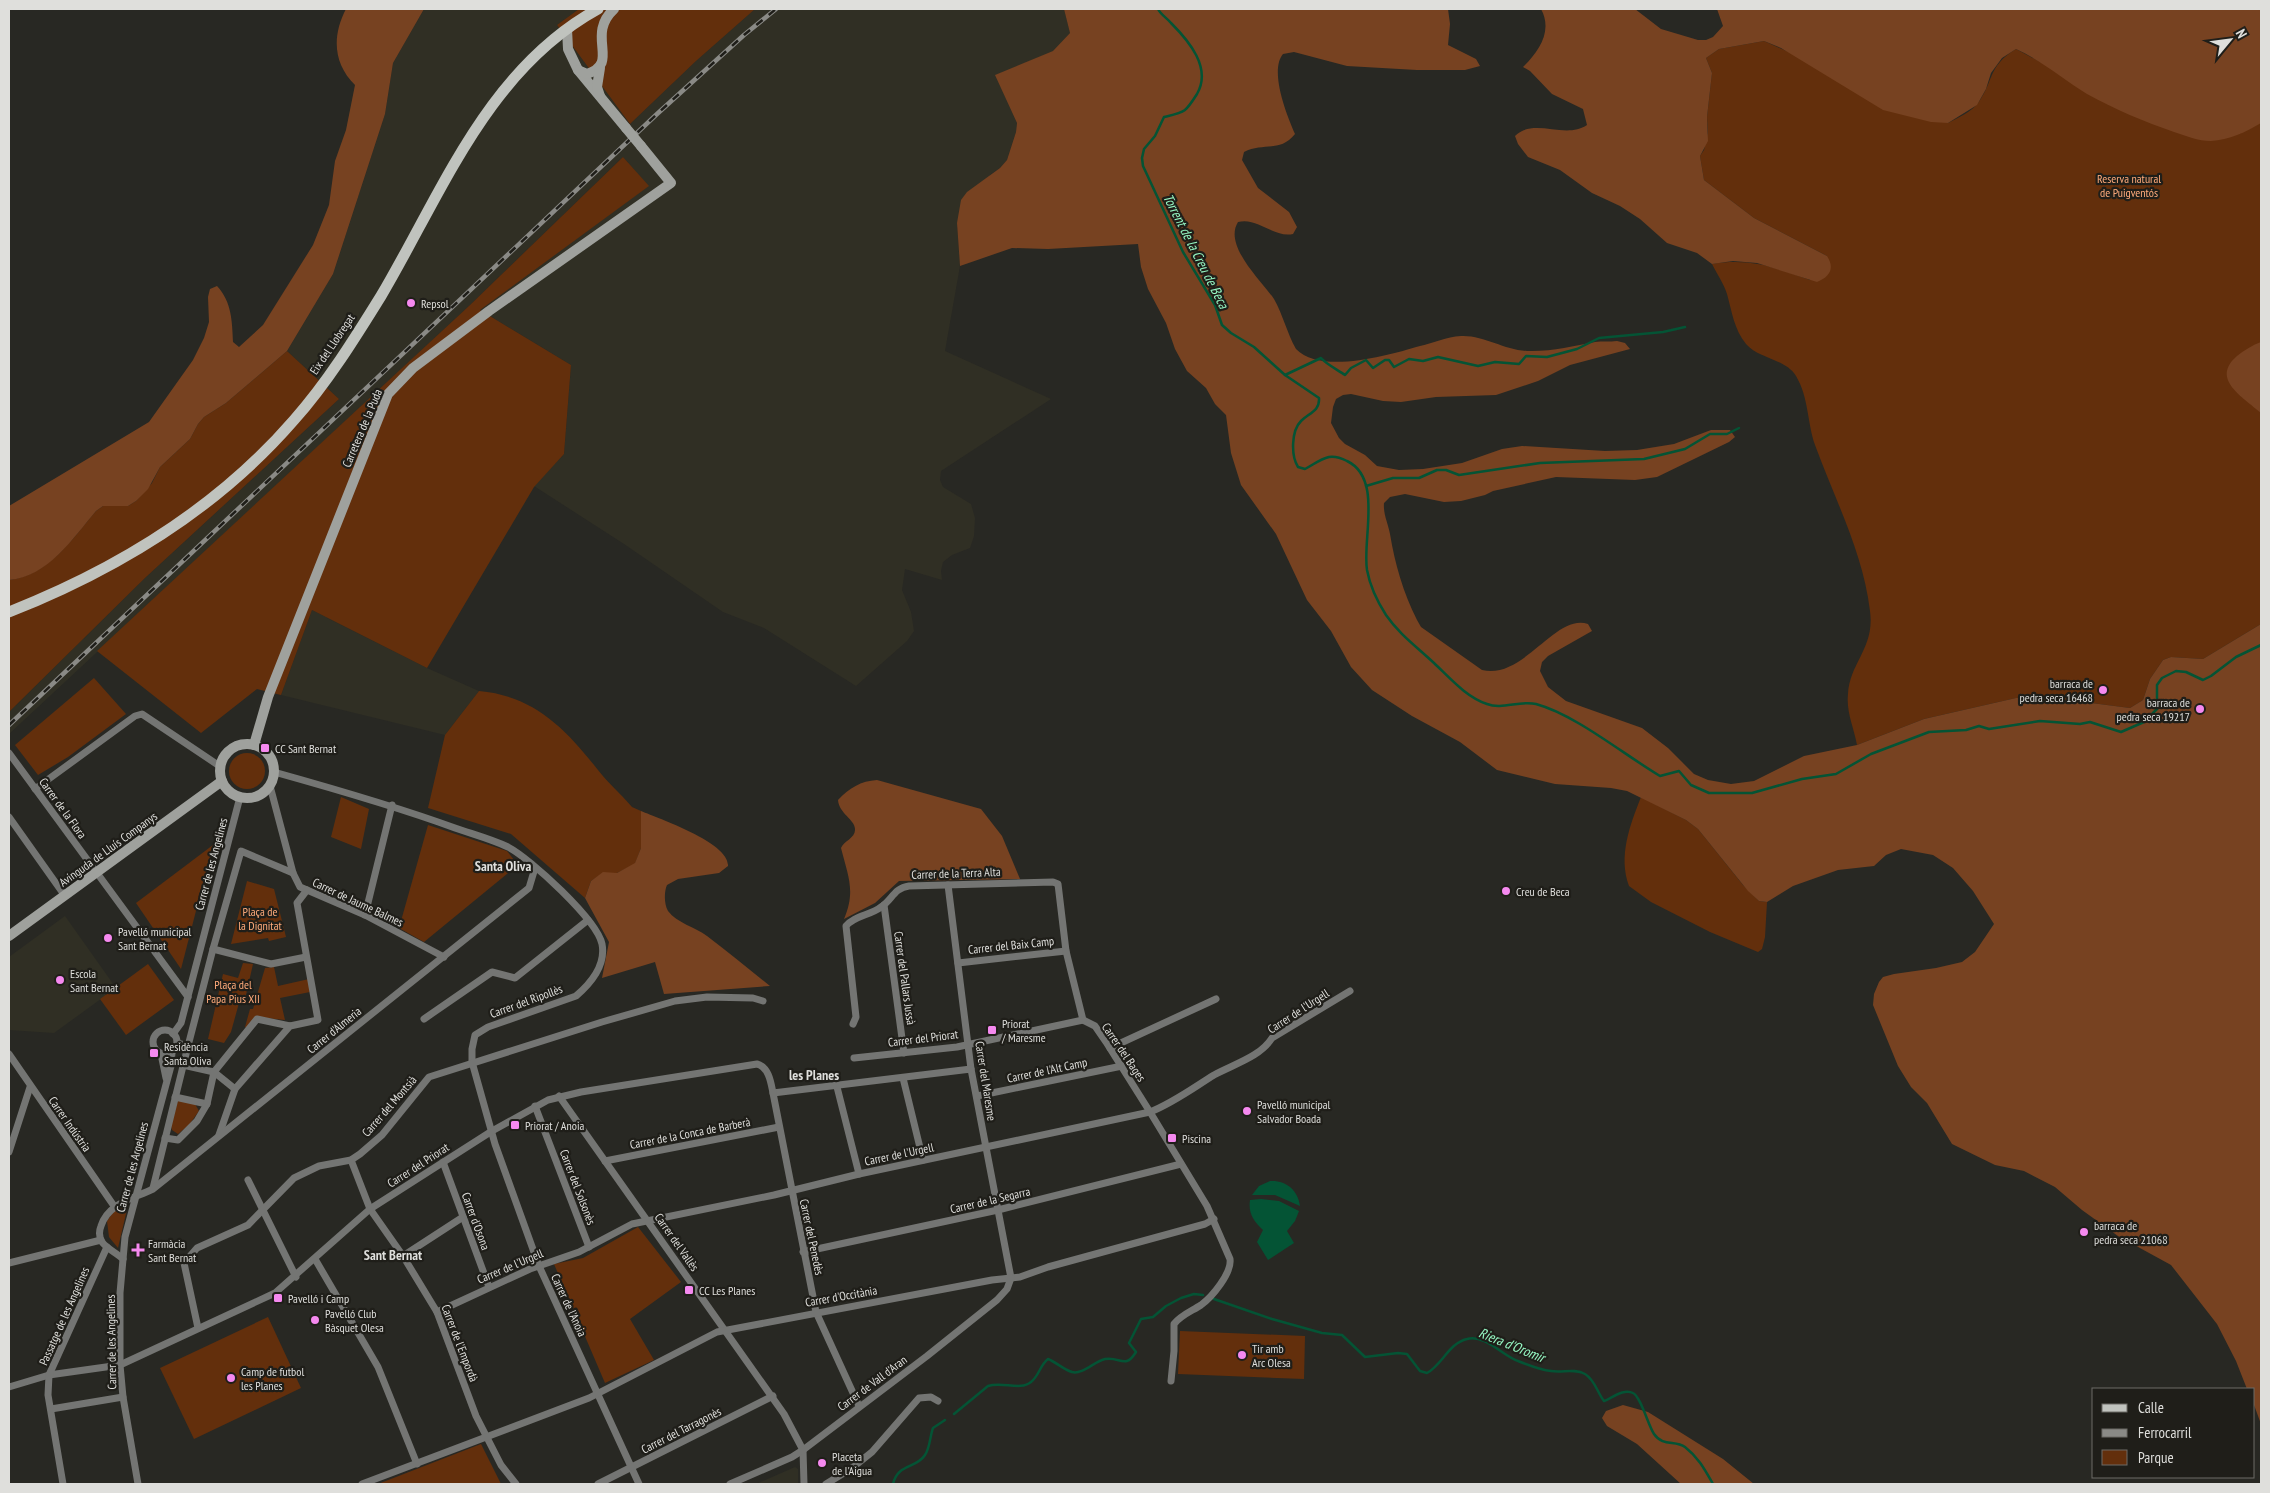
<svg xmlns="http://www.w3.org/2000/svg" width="2270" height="1493" font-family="'PT Sans Narrow',sans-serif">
  <rect width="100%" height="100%" fill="#282823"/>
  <g fill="#302f24">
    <polygon points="424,9 579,9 557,25 630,124 696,61 755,9 1064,9 1070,33 1054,51 996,75 1017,123 1016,132 1007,160 1000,168 991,174 957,223 960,266 945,351 1051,399 941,471 940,480 943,487 971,504 975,518 974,536 970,548 952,555 943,562 941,571 942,580 905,569 902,590 911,612 914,631 907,641 856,686 764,628 723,612 624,544 534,486 564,454 571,365 480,310 648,186 623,157 470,305 9,734 9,712 145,578 339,399 287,351 333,274 385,114 393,63"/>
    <polygon points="312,610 427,668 479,691 445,735 281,695"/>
    <polygon points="65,916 116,988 54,1033 9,1030 9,957"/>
    <polygon points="795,1467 798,1469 798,1484 756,1484"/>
  </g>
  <g fill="#632f0c">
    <polygon points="579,9 755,9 696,61 630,124 557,25"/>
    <path d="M2261 9V409H2257L2261 413V624L2203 659 2171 657 2163 660 2150 679 2143 700 2130 708 2045 697 2016 698 1924 719 1857 745C1854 728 1846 712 1848 694 1850 662 1875 648 1870 611 1863 552 1835 500 1815 445 1807 422 1809 398 1796 376 1786 359 1759 359 1746 344 1734 329 1732 312 1727 294 1724 284 1717 274 1712 264 1750 258 1774 267 1810 280L1827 256 1754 218 1704 180 1700 156 1704 150 1708 133 1707 117 1712 73 1706 58 1719 49 1764 41 1948 123C1958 118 1971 112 1978 103 1995 79 1987 67 2016 49L2042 63Z"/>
    <polygon points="623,157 649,186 480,310 571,365 564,454 534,487 427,668 312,610 281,695 257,689 201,733 97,651 470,305"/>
    <path d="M287 351 339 399 145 578 9 712V580C49 575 72 539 96 511L103 506H128L136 501 152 483 160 467 190 439 198 424 204 417 226 403Z"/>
    <polygon points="94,678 126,714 68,757 38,775 15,745"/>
    <path d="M479 691C534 696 565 728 598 770 608 783 621 794 632 807L641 811V848L635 864 617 873H603L591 881 585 898 511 834 428 808 445 735Z"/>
    <circle cx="247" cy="771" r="18"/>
    <polygon points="341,797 369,809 361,849 331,837"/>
    <path d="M1641 797 1686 820 1698 829 1743 885 1759 901 1767 902 1765 937 1762 949 1758 952 1710 932 1651 902 1629 886C1618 856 1630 825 1641 797Z"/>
    <polygon points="428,825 507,851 518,865 424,942 399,928"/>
    <polygon points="213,845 181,969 136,903"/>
    <polygon points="247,881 274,889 286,937 269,941 268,938 231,944"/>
    <polygon points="243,963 253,964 244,1004 239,1003 231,1032 224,1043 208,1039 223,974 238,978"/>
    <polygon points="148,964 174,1000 126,1035 100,999"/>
    <polygon points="274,967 278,986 309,979 310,992 280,998 285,1020 256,1017 247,1028 245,1027 250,1009 253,1009 265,968"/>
    <polygon points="178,1100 195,1104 199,1111 189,1125 178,1134 172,1130 171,1126"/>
    <polygon points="128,1205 118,1248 109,1237 107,1221 115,1210"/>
    <polygon points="638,1227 681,1282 630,1319 654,1360 605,1383 554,1264 583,1258"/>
    <polygon points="268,1317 301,1388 194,1439 160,1368"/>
    <polygon points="1180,1331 1305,1336 1304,1379 1178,1374"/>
    <polygon points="481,1444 501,1484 378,1484"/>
  </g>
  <g fill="#774221">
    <path d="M346 9H424L393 63 385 114 333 274 287 351 226 403 204 417 198 424 190 439 160 467 148 489 136 501 128 506H103L96 511C73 538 48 577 9 580V506L149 422 193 360 204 338 209 322 208 297 210 289 217 286C232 302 232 322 233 342L239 347 263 325 313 245 329 205 335 161 346 130 355 85C333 63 332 36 346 9Z"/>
    <path d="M1064 9H1448L1450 24 1448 45 1476 59 1480 66 1465 70H1417L1347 66 1294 52 1283 54C1269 71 1287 116 1295 134 1280 153 1263 142 1244 152L1242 160 1258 188 1289 212 1297 227 1293 234C1273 238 1258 217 1238 222 1223 246 1262 281 1274 299 1283 315 1287 333 1296 349 1321 375 1389 355 1420 346 1434 343 1446 337 1461 336 1484 335 1504 350 1527 351 1550 352 1573 346 1595 342 1602 341 1610 342 1617 341L1625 343 1630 349 1570 365 1538 381 1496 395 1436 397 1401 402 1383 401 1351 394 1343 395 1336 399 1333 407 1331 423 1339 438 1345 444 1365 455 1377 466 1399 470 1423 469 1462 463 1502 449 1522 446 1605 451 1637 450 1674 444 1711 430H1730L1735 437 1729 442 1657 477 1635 480 1556 477 1493 491 1485 495 1461 501 1444 502 1405 494 1390 497 1384 503C1383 514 1388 523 1390 534 1395 564 1403 592 1417 620L1421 627 1482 670C1524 680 1555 613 1588 624L1592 631 1548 656 1542 662 1540 671 1548 687 1566 701 1642 728 1668 748 1694 774 1708 780 1731 784 1754 781 1804 756 1857 745 1924 719 2016 698 2045 697 2130 708 2143 700 2150 679 2163 660 2171 657 2203 659 2261 624V1424L2254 1405V1389H2247L2236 1361 2217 1324 2171 1265 2118 1236 2082 1210 2055 1187 2024 1171 1995 1165 1952 1144 1927 1103 1911 1087 1898 1066 1873 1005 1874 994 1879 982 1883 977 1894 974 1936 968 1962 962 1975 952 1994 924 1973 891 1953 868 1933 855 1901 849 1886 855 1874 866 1838 870 1793 886 1767 902 1759 901 1748 891 1698 829 1686 820 1627 791 1611 788 1555 784 1497 770 1460 742 1412 716 1372 690 1351 667 1331 631 1307 600 1276 534 1241 485 1231 453 1226 415 1215 404 1206 388 1187 371 1175 349 1166 323 1148 289 1141 267 1138 244 1048 249 1012 248 960 266 957 223 961 200 967 192 1000 168 1007 160 1016 132 1017 123 995 75 1053 51 1070 33Z"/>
    <path d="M1541 9H1635L1661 29 1698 40H1706L1713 37 1723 26 1717 9H2261V123C2246 132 2229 140 2211 141 2198 141 2186 136 2174 132 2145 122 2114 109 2087 94 2063 79 2042 61 2016 49L2002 58 1991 73 1986 89 1977 105 1948 123 1931 122 1883 110 1781 48 1764 41 1719 49 1706 58 1712 73 1707 117 1708 141 1700 156 1704 180 1754 218 1827 256C1835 268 1830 277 1817 282L1757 263 1733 261 1712 264 1697 253 1667 243 1640 219 1620 206 1592 193 1560 170 1528 157 1518 144 1515 136C1534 117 1565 140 1587 125L1583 109 1552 94 1530 71 1523 67C1539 51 1553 31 1541 9Z"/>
    <path d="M2261 342V413C2243 397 2210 379 2237 356 2244 350 2253 345 2261 342Z"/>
    <path d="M877 780 981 809 1002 836 1020 879 899 881 875 903 844 919C856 891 848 876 841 848 844 841 855 838 855 830 856 820 839 814 838 800 849 788 861 781 877 780Z"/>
    <path d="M641 811C660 819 730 843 728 866L719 873 678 879 667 885C664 892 664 904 668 911 677 923 695 927 707 936 728 952 749 969 770 986L664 994 655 962 602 978 609 942 585 898 591 881 603 872 617 873 635 863 641 848Z"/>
    <polygon points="1623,1405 1648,1412 1723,1459 1754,1484 1681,1484 1637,1444 1607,1426 1602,1418 1606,1411"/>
  </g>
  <g fill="#045435">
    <path d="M1270 1181C1286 1180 1298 1190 1300 1206L1275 1195H1252L1259 1186Z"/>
    <path d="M1261 1199 1279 1201 1299 1211 1295 1221 1287 1231 1294 1243 1268 1260 1257 1242 1263 1230C1254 1221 1248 1214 1250 1200Z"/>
  </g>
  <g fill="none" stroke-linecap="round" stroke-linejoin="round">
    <g stroke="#045435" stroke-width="2.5">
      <path d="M1158 9C1161 15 1167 18 1171 23 1189 41 1212 68 1197 94 1185 113 1185 112 1164 117L1155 136 1144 149 1142 158 1143 166 1183 252 1215 305 1222 325 1231 333 1254 347 1285 375 1319 398C1320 411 1309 413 1301 421 1291 431 1291 456 1298 467L1305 469C1313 465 1320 459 1329 457 1335 456 1341 458 1347 461 1383 478 1362 539 1367 570 1370 586 1377 601 1386 615 1399 634 1417 647 1434 663 1450 678 1466 697 1487 704 1502 710 1520 700 1536 704 1576 715 1623 754 1660 776L1679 771 1691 785 1709 793H1752L1802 779 1836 774 1871 754 1929 732 1966 730 1979 726 1989 729 2040 721 2080 724 2090 722 2121 732 2144 722 2157 709V685L2162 678 2176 671 2186 672 2203 680 2211 676 2236 657 2261 645"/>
      <path d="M1285 375 1321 358C1326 364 1338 370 1345 375L1351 368 1366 360 1373 368 1385 360H1389L1394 367 1409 359 1423 361 1438 357 1478 366 1495 362 1519 364 1526 356 1547 357 1577 349 1599 338 1663 332 1685 327"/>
      <polyline points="1366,486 1393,478 1419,478 1437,470 1446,470 1459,475 1540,463 1644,459 1685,449 1710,434 1727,434 1739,428"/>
      <path d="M1214 1299 1272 1319 1322 1333 1342 1335 1365 1357 1398 1353 1407 1354 1420 1371 1427 1373C1442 1365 1449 1343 1467 1339 1485 1334 1503 1356 1518 1361 1528 1365 1541 1370 1551 1371 1563 1373 1574 1368 1585 1374 1595 1380 1597 1392 1604 1401 1612 1398 1624 1388 1633 1393 1641 1397 1648 1425 1654 1434 1663 1447 1675 1440 1685 1447 1699 1458 1705 1470 1713 1484"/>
      <path d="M954 1414 988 1386C1002 1381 1020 1391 1031 1382 1039 1376 1040 1365 1048 1359 1056 1362 1064 1370 1072 1372 1082 1375 1095 1361 1105 1359 1120 1356 1125 1370 1136 1352L1129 1343 1141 1319 1153 1317 1166 1306 1181 1298 1194 1294 1203 1295"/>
      <path d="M893 1484C898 1463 916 1469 925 1455 930 1448 930 1436 933 1428L945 1420"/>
    </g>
    <g stroke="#747573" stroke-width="7">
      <polyline points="9,753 188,997"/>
      <path d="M274 772C335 789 395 806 455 828 472 834 491 839 508 847 531 859 597 920 602 944 606 965 590 984 576 996L488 1027 475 1035 472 1049V1062L495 1144 539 1266 639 1484"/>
      <polyline points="270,786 293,873 300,887 365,915 444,957"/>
      <polyline points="35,789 135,716 142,714 221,767"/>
      <polyline points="9,817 65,896"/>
      <polyline points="948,885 971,1069 1011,1278"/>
      <polyline points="884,905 904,1053"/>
      <polyline points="365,915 392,805"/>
      <polyline points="213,949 271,964 306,957"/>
      <polyline points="958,963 1066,951"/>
      <polyline points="424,1019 492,972 515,978 588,920"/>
      <path d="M853 1024 856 1017 846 926C854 916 871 915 881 907 892 900 894 888 909 886L1053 882 1058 884 1066 951 1083 1020 1095 1026 1106 1042 1150 1112 1207 1206 1230 1259C1232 1273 1212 1297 1201 1305 1192 1311 1181 1315 1174 1324V1351L1171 1381"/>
      <circle cx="165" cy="1042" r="12"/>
      <polyline points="173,1034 181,1023 240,797"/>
      <polyline points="188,1046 213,949 241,851 293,873"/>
      <polyline points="1110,1048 1216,999"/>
      <polyline points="9,1054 114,1206"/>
      <polyline points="161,1054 166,1078"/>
      <polyline points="854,1058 957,1047 1083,1020"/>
      <polyline points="183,1065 214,1072 235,1089"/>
      <polyline points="903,1078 923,1160"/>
      <polyline points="837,1087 859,1174"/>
      <polyline points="773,1093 971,1069"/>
      <polyline points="559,1096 784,1414 803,1450 804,1484"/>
      <polyline points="977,1096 1122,1066"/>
      <polyline points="175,1097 207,1104"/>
      <polyline points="535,1106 589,1247"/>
      <polyline points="219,1135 235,1089 290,1026 318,1020 297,903 307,890"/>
      <polyline points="165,1138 178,1140 197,1121 207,1104 214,1072 257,1019 290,1026"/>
      <polyline points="9,1152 30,1087"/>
      <polyline points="351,1160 370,1209 403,1256 437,1312 476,1416 501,1465 516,1484"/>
      <polyline points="605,1161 779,1127"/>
      <polyline points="443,1162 489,1287"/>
      <polyline points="248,1180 296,1277"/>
      <polyline points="153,1188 188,1046 177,1043"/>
      <polyline points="803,1252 998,1210 1181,1164"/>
      <polyline points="403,1256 463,1217"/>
      <path d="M123 1259C117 1253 107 1249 102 1242 99 1237 99 1231 101 1226 108 1203 133 1199 153 1189L529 888 535 868"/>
      <polyline points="315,1259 378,1367 417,1464"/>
      <polyline points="9,1263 101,1240"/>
      <path d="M437 1312 530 1269 579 1252 632 1224 774 1195 859 1174 1150 1112C1173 1103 1193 1088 1214 1075 1234 1064 1260 1057 1272 1038L1350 991"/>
      <polyline points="198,1328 184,1263 197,1248 248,1225 294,1178 319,1166 351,1160 360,1154 382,1135 429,1077 602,1022 675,1001 707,997 753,998 763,1001"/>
      <path d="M9 1387 49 1375 120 1365 275 1293 370 1209 492 1131 548 1100 581 1092 757 1064C769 1067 771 1083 773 1093L816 1312 859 1406"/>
      <polyline points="51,1409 123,1397"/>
      <polyline points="63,1484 48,1395 49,1375 107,1247"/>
      <polyline points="138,1484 123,1397 120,1365 120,1293 125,1237 171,1066 172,1052"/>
      <polyline points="362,1484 589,1398 717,1332 992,1280 1020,1277 1048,1267 1205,1224 1214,1219"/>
      <polyline points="598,1484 773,1396"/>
      <polyline points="730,1484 792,1457 803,1450 927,1356 997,1300 1007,1289 1011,1278"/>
      <polyline points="826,1484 852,1468 872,1452 919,1398 931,1397 938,1401"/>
    </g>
    <g stroke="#9fa19d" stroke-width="10">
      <polyline points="567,29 568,49 578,70 626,128"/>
      <path d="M578 70 587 74C621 63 585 36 614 9"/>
      <polyline points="600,96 597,87 600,68"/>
      <circle cx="247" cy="771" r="27"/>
      <polyline points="254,745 268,697 388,394 413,368 489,311 671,183 641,146"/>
      <polyline points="9,936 222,781"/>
    </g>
    <path stroke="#c0c3be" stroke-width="11" d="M9 612C118 569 217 509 294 420 327 383 355 338 381 296 442 193 487 70 598 9"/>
    <g stroke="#8a8a86" stroke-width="4.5">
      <polyline id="rail" points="9,725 657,114 744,35 776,9"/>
    </g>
    <use href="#rail" stroke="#1f1e19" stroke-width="2.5" stroke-dasharray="8" stroke-linecap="butt"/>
    <polyline stroke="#9fa19d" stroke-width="10" points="626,128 641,146"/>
  </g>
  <g fill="#f589ef" stroke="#1f1e19" stroke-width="2">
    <circle cx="411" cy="303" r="5"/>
    <circle cx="2103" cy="690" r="5"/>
    <circle cx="2200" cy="709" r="5"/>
    <rect x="260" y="743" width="10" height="10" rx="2.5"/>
    <circle cx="1506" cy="891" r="5"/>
    <circle cx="108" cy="938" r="5"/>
    <circle cx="60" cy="980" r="5"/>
    <rect x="987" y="1025" width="10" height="10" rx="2.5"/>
    <rect x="149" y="1048" width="10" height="10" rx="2.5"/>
    <circle cx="1247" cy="1111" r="5"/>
    <rect x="510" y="1120" width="10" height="10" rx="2.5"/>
    <rect x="1167" y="1133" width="10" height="10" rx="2.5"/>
    <circle cx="2084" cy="1232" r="5"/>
    <path d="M135.5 1242.5h5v5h5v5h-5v5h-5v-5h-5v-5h5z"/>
    <rect x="684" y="1285" width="10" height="10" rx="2.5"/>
    <rect x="273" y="1293" width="10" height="10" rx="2.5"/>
    <circle cx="315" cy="1320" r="5"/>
    <circle cx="1242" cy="1355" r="5"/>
    <circle cx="231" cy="1378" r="5"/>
    <circle cx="822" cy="1463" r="5"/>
  </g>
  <g text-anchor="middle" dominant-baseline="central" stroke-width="4.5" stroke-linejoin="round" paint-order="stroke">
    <g font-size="12" fill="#ffab7b" stroke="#1f1e19">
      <text x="2129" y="178">Reserva natural<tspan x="2129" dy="14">de Puigventós</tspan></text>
      <text x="260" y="911">Plaça de<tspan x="260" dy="14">la Dignitat</tspan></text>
      <text x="233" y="984">Plaça del<tspan x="233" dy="14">Papa Pius XII</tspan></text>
    </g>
    <g font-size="12" fill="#dfdfdc" stroke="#1f1e19" text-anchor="start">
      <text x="421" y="303">Repsol</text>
      <text x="2093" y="683" text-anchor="end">barraca de<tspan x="2093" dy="14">pedra seca 16468</tspan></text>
      <text x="2190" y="702" text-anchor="end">barraca de<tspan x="2190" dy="14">pedra seca 19217</tspan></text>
      <text x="275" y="748">CC Sant Bernat</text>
      <text x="1516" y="891">Creu de Beca</text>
      <text x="118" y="931">Pavelló municipal<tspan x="118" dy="14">Sant Bernat</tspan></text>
      <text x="70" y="973">Escola<tspan x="70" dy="14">Sant Bernat</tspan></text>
      <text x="1002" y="1023">Priorat<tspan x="1002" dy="14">/ Maresme</tspan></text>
      <text x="164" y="1046">Residència<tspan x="164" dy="14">Santa Oliva</tspan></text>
      <text x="1257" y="1104">Pavelló municipal<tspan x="1257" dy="14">Salvador Boada</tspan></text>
      <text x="525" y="1125">Priorat / Anoia</text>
      <text x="1182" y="1138">Piscina</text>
      <text x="2094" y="1225">barraca de<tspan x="2094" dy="14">pedra seca 21068</tspan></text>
      <text x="148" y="1243">Farmàcia<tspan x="148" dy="14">Sant Bernat</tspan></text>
      <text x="699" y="1290">CC Les Planes</text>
      <text x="288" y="1298">Pavelló i Camp</text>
      <text x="325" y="1313">Pavelló Club<tspan x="325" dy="14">Bàsquet Olesa</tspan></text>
      <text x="1252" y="1348">Tir amb<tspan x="1252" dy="14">Arc Olesa</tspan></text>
      <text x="241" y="1371">Camp de futbol<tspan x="241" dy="14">les Planes</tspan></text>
      <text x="832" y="1456">Placeta<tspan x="832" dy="14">de l'Aigua</tspan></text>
    </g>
    <g font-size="12" fill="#dfdfdc" stroke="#1f1e19">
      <text transform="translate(332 344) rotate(-56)">Eix del Llobregat</text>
      <text transform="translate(362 428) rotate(-67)">Carretera de la Puda</text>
      <text transform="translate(63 808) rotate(54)">Carrer de la Flora</text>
      <text transform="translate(108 849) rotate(-36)">Avinguda de Lluís Companys</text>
      <text transform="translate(211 864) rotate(-75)">Carrer de les Angelines</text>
      <text transform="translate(956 873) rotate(-2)">Carrer de la Terra Alta</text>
      <text transform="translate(358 902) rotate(25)">Carrer de Jaume Balmes</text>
      <text transform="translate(1011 945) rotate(-6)">Carrer del Baix Camp</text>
      <text transform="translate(905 978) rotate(82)">Carrer del Pallars Jussà</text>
      <text transform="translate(526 1001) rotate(-20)">Carrer del Ripollès</text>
      <text transform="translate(1298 1011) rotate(-33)">Carrer de l'Urgell</text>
      <text transform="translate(334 1030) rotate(-39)">Carrer d'Almeria</text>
      <text transform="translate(923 1038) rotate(-7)">Carrer del Priorat</text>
      <text transform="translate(1124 1052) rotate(56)">Carrer del Bages</text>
      <text transform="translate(1047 1070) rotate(-12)">Carrer de l'Alt Camp</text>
      <text transform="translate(986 1081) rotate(81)">Carrer del Maresme</text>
      <text transform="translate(389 1106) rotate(-49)">Carrer del Montsià</text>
      <text transform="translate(70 1124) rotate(55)">Carrer Indústria</text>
      <text transform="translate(690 1133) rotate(-11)">Carrer de la Conca de Barberà</text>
      <text transform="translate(899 1154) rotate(-12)">Carrer de l'Urgell</text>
      <text transform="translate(418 1165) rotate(-33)">Carrer del Priorat</text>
      <text transform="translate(132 1167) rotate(-75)">Carrer de les Argelines</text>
      <text transform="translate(578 1187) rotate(69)">Carrer del Solsonès</text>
      <text transform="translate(990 1200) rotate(-13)">Carrer de la Segarra</text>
      <text transform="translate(476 1221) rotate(70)">Carrer d'Osona</text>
      <text transform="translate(812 1237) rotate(78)">Carrer del Penedès</text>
      <text transform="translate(677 1242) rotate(55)">Carrer del Vallès</text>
      <text transform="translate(510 1266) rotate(-23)">Carrer de l'Urgell</text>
      <text transform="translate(841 1296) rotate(-10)">Carrer d'Occitània</text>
      <text transform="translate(569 1305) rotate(65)">Carrer de l'Anoia</text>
      <text transform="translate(64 1316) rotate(-66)">Passatge de les Angelines</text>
      <text transform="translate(111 1342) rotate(-91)">Carrer de les Angelines</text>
      <text transform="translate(460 1343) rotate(69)">Carrer de l'Empordà</text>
      <text transform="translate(872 1383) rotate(-37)">Carrer de Vall d'Aran</text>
      <text transform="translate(681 1430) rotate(-27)">Carrer del Tarragonès</text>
    </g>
    <g font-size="14" font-style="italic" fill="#95f6c2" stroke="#1f1e19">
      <text transform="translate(1196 251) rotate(63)">Torrent de la Creu de Beca</text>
      <text transform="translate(1512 1345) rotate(22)">Riera d'Oromir</text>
    </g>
    <g font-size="14" font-weight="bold" fill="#dfdfdc" stroke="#1f1e19">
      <text x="503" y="866">Santa Oliva</text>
      <text x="814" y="1075">les Planes</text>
      <text x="393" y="1255">Sant Bernat</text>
    </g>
  </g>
  <rect width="2270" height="1493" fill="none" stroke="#dfdfdc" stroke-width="20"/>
  <rect x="2092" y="1388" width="162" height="90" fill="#1f1e19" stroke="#6c6b67"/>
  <rect x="2102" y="1404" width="25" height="8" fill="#c0c3be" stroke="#6c6b67"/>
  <text x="2138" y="1413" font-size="15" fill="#dfdfdc">Calle</text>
  <rect x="2102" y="1429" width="25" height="8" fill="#8a8a86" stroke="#6c6b67"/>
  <text x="2138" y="1438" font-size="15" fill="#dfdfdc">Ferrocarril</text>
  <rect x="2102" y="1450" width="25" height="15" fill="#632f0c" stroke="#6c6b67"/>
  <text x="2138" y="1463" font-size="15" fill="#dfdfdc">Parque</text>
  <g transform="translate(2230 40) rotate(61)" stroke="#1f1e19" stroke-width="4" paint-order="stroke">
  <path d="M0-4L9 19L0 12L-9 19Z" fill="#dfdfdc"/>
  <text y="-8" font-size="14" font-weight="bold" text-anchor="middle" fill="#dfdfdc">N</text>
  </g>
</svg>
